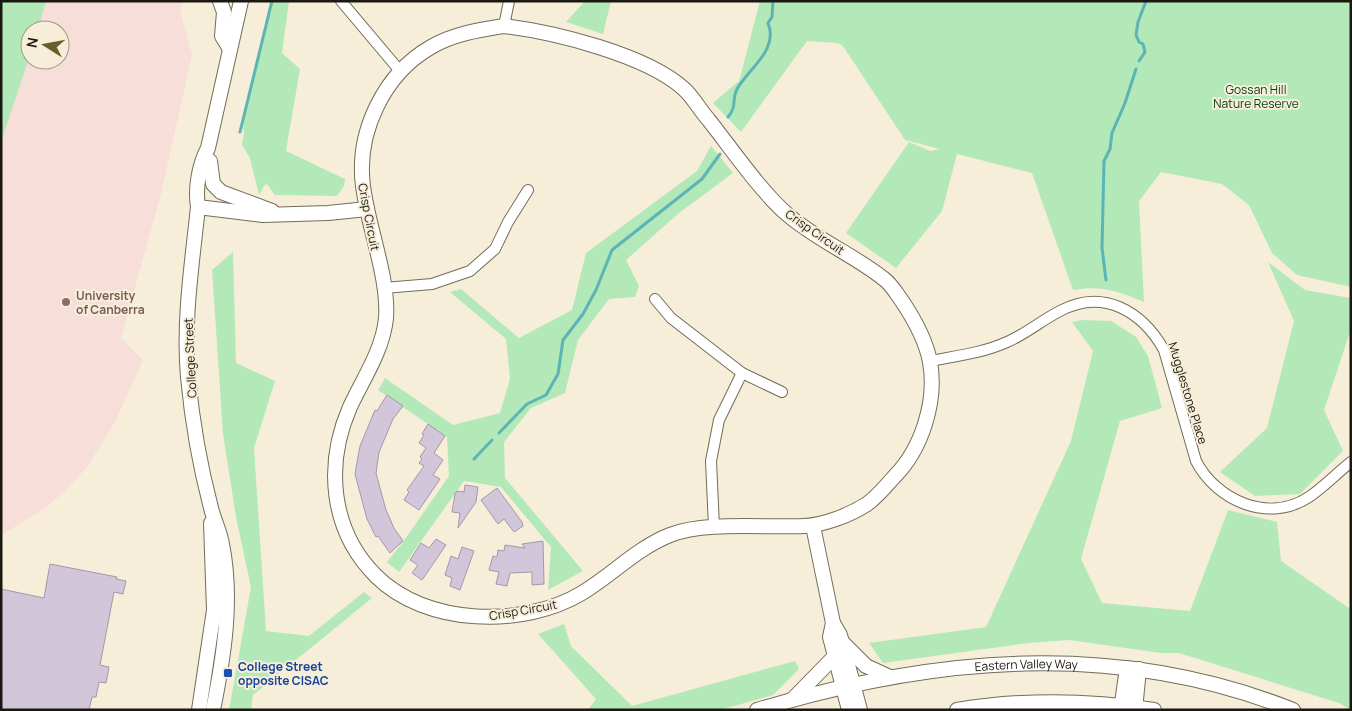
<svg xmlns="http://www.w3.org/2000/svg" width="1352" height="711" font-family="Manrope,sans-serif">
  <rect width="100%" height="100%" fill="#f7eed9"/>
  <path fill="#f8ded9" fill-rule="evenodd" d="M1 1H182L180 10 192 55 161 194 121 338 143 360 115 422 87 467 67 489 44 509 1 535ZM30 30H60V60H30Z"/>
  <g fill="#b3e8b9">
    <polygon points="1,1 46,1 38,30 30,30 30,55 1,142"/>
    <polygon points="270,1 289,1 282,53 300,69 286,151 345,179 344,186 337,196 275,195 266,183 259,195 250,158 242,145 244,132 243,126"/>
    <polygon points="585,1 611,1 603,34 566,22"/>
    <path d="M760 1H1351V287L1297 275 1272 253 1249 205 1222 184 1161 172 1139 201 1144 302C1117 291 1102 285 1073 290L1032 173 957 154 942 211 896 268 846 233 909 142 930 151 940 149 905 140 843 46 838 43 807 41 741 132 713 103 739 81Z"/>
    <polygon points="711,146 733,173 679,213 626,260 639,286 635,297 609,299 578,340 565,393 531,408 504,442 505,478 583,571 548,590 551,547 501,487 464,481 399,572 387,562 403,542 449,476 447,437 378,390 385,378 453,425 500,413 510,379 506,339 450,292 461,289 519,338 572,310 586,253 697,171"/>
    <polygon points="233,252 236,363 275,381 254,448 266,631 309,636 364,592 372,598 253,695 251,710 229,710 251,587 236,517 223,434 212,270"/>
    <polygon points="1268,262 1305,290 1351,298 1351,329 1324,410 1343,451 1300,494 1255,496 1220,472 1267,428 1294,321"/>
    <polygon points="1083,320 1111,321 1136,337 1148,356 1162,408 1120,421 1081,559 1102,603 1190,611 1228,510 1277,522 1281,561 1349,608 1351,607 1351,710 1339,703 1179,653 1161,653 1069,640 1028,643 883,663 869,643 986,627 1071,441 1093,351 1072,322"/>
    <polygon points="564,624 571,646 632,706 795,661 799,669 773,695 720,710 588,710 596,699 538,634"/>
  </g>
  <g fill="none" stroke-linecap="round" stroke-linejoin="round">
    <g stroke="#5db4b5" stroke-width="3">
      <polyline points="1139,61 1145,52 1143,44 1139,42 1136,35 1138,22 1146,1"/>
      <path d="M728 117C738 105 731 100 737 89 749 68 779 50 768 23L772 17 773 1"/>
      <polyline points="240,132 272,1"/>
      <polyline points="1106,280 1102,248 1104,161 1110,149 1112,133 1125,103 1136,69"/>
      <polyline points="499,433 527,404 546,395 558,374 563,340 583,314 596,290 612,250 702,179 720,154"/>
      <polyline points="474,459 492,440"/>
    </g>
  </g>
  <g fill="#d2c6da" stroke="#a398aa">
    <polygon points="387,395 403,406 393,419 379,452 376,473 386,510 394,528 403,541 390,553 378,536 376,537 367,519 355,474 360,446 368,427 375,410 377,411"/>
    <polygon points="428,424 445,436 434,453 443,460 433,475 440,479 419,510 404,500 409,492 407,490 424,466 419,463 422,459 420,457 426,448 419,443 424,435 422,434"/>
    <polygon points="465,485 478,487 476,502 458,528 460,513 452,512 455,494 457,491 464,492"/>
    <polygon points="497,488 522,522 523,526 514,532 504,519 498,524 481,500"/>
    <polygon points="436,539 446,545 422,580 412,573 418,565 410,560 421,543 429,548"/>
    <polygon points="543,541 544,584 532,585 532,572 510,573 507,586 496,584 499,572 489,570 493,556 497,557 498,550 504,551 505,545 525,548 522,544"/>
    <polygon points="462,547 474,551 460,590 450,586 452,578 445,575 451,556 458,559"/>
    <polygon points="50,564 117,577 116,579 126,581 123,594 114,592 100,665 109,667 106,683 99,682 96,697 92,697 89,710 1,710 1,589 44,598"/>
  </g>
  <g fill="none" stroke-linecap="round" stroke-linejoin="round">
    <g stroke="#736c59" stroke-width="12">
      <g id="street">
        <polyline points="341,1 400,71"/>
        <polyline points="504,26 509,1"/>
        <polyline points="384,288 432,284 470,271 495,249 508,222 528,190"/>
        <polyline points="655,299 671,318 742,373 782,392"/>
        <path d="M930 361C956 356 983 353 1007 342 1026 334 1042 320 1060 311 1103 288 1142 311 1164 350L1196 461C1216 500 1268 524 1309 497 1324 487 1337 473 1351 462"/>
        <polyline points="714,527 711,461 719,420 742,373"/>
      </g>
    </g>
    <g stroke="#736c59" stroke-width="16">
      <g id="secondary">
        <polyline points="220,1 224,12 222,36 230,49"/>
        <path d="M504 26C554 32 647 55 684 89 693 97 700 110 708 119 731 148 761 192 788 215 817 240 854 255 884 279 892 285 896 293 902 301 914 319 926 340 930 362 937 401 922 449 894 477 886 486 877 497 867 504 850 515 824 525 804 526 766 528 704 521 670 535 637 548 612 575 582 593 524 628 426 626 376 576 330 530 325 464 350 407 363 379 383 350 386 318 389 278 368 227 363 186 356 132 384 74 431 47 453 34 479 30 504 26Z"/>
        <polyline points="210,161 213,184 221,192 272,211"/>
        <polyline points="198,207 263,215 328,213 367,209"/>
        <polyline points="813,526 833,623 840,635 860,710"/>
        <polyline points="833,623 830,637 849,710"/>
        <polyline points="843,643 866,666 890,677"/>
        <polyline points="793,699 835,656"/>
        <polyline points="199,710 214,610 211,523"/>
        <path d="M213 710C224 656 233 599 222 544 220 532 214 520 211 508 200 466 192 420 188 377 183 321 192 264 198 207 195 188 199 165 208 148L241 1"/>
        <path id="s1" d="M757 710C935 656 1117 640 1293 710"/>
        <path d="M957 710C1022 699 1088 700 1154 710"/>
        <polyline points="1121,710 1127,668"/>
        <polyline points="1135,710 1139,669"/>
      </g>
    </g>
    <use href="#street" stroke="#fff" stroke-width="10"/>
    <use href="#secondary" stroke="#fff" stroke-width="14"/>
  </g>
  <circle fill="#8d6e63" stroke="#f7eed9" stroke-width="2" cx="66" cy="302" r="5"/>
  <rect fill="#1a4fb4" stroke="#f7eed9" stroke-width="2" x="223" y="668" width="10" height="10" rx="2.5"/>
  <g text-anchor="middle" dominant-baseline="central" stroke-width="4" stroke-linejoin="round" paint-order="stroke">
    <g font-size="12" fill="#013e14" stroke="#f7eed9">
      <text x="1256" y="89">Gossan Hill<tspan x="1256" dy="14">Nature Reserve</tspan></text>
    </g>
    <g font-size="12" fill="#1a1810" stroke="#f7eed9">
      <text transform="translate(369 217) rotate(79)">Crisp Circuit</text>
      <text transform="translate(815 232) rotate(35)">Crisp Circuit</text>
      <text transform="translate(190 358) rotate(-93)">College Street</text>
      <text transform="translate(1188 393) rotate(73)">Mugglestone Place</text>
      <text transform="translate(523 610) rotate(-10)">Crisp Circuit</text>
      <text stroke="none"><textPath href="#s1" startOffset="274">Eastern Valley Way</textPath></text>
    </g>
    <g font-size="12" font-weight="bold" fill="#785e54" stroke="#f7eed9" text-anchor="start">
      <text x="76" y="295">University<tspan x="76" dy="14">of Canberra</tspan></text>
    </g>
    <g font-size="12" font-weight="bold" fill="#164399" stroke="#f7eed9" text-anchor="start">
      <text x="238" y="666">College Street<tspan x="238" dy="14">opposite CISAC</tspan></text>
    </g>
  </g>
  <rect width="1352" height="711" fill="none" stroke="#1a1810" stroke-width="5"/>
  <g transform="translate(45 45) rotate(281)"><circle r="24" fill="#f7eed9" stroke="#9f9889"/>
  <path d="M0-4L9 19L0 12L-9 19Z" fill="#685e2b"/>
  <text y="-8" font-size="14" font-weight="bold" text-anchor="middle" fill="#1a1810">N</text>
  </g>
</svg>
